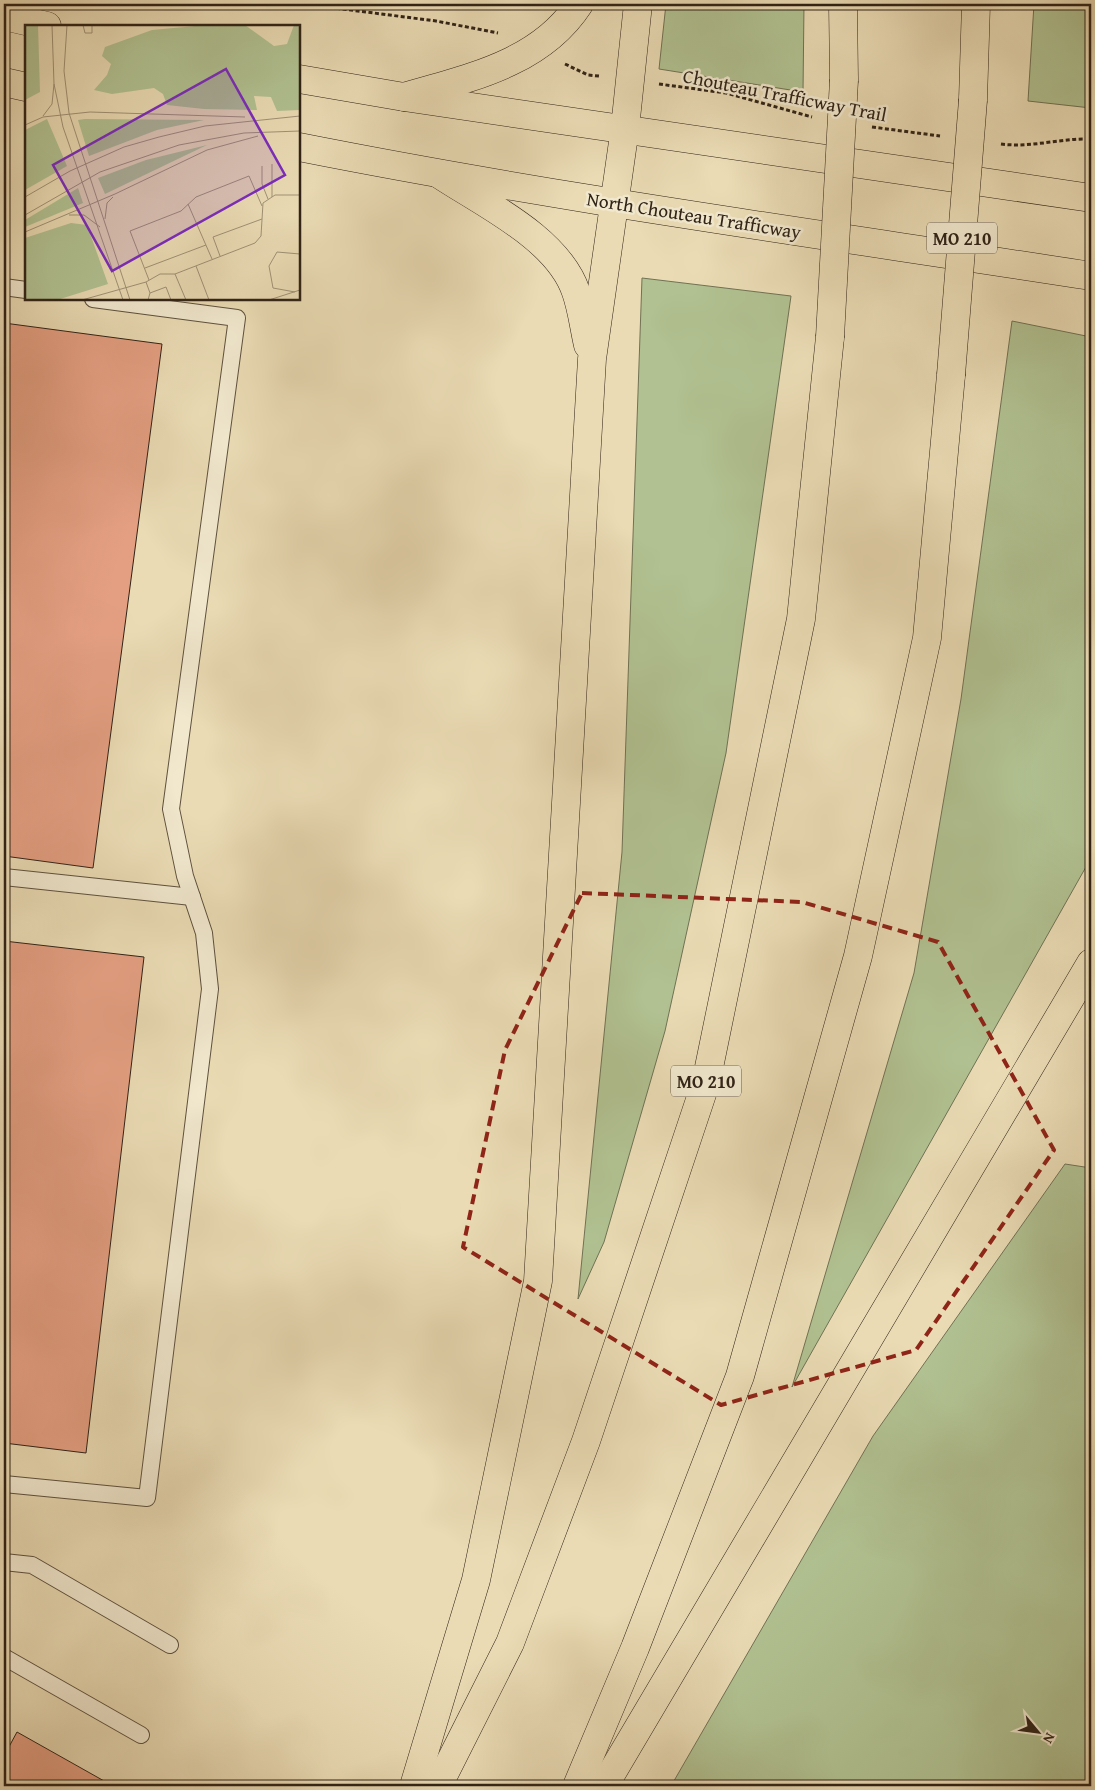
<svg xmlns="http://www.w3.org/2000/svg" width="1095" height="1790" font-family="'Gentium Book Plus',serif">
  <rect width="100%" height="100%" fill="#eadbb4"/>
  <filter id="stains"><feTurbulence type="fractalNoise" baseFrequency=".004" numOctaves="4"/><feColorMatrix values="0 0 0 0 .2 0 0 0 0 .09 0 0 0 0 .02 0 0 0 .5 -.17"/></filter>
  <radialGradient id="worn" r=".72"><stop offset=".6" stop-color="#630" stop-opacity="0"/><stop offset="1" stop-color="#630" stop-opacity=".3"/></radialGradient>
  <g fill="#b1c191" stroke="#707254">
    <polygon points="666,4 804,4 803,92 659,69"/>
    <polygon points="1034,4 1091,4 1091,108 1028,101"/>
    <polygon points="642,278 791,296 726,753 665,1031 604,1242 578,1299 622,852"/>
    <polygon points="1012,321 1091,337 1091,858 792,1387 914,973 961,699"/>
    <polygon points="1065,1164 1091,1168 1091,1786 671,1786 873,1436"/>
  </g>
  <g fill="#e49f82" stroke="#302317">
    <polygon points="4,323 162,344 93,868 4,856"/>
    <polygon points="4,941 144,957 86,1453 4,1443"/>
    <polygon points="17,1732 113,1786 4,1786 4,1756"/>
  </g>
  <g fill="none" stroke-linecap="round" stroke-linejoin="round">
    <g stroke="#5e513e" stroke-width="18">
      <g id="service">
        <polyline points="4,287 26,290"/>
        <polyline points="4,877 192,897"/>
        <polyline points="4,1484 147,1498 210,989 204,933 185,876 171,809 237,318 93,299"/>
        <polyline points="4,1562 32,1565 170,1645"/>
        <polyline points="4,1657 141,1735"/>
      </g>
    </g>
    <g stroke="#302317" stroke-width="29">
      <g id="primary">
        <polyline points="4,16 47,26"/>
        <polyline points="299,79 404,97 1091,198"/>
        <polyline points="4,82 26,87"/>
        <path d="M299 147C561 199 827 235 1091 276"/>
      </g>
    </g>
    <g stroke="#302317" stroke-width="29">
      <g id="motorway">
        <polyline points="843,4 844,80"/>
        <path d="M404 97C468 78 540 64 579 4"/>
        <polyline points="973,100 976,4"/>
        <path d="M439 174C484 204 558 238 576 292 582 309 584 328 588 345"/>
        <polyline points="414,1786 476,1580 538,1281 592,359 625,128 638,4"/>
        <polyline points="438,1786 510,1643 586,1441 706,1082 801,619 830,337"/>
        <polyline points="577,1786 635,1648 740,1376 858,956 927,638 951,375"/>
        <polyline points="604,1786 1091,963"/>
      </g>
    </g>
    <g stroke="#302317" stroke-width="3" stroke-dasharray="4 2.5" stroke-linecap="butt">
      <polyline points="304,4 436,21 498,33"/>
      <polyline points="565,64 588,75 599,76"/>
      <polyline points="659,84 726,93 812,117"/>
      <polyline points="872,127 940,136"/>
      <path d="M1001 144C1031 148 1061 138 1091 139"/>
    </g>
    <use href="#service" stroke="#f1e8ce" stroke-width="16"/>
    <use href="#primary" stroke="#eadbb4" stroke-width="28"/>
    <use href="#motorway" stroke="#eadbb4" stroke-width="28"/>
    <g stroke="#302317" stroke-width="29" stroke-linecap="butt">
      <g id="motorway-bridge">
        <polyline points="830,337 844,80"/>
        <polyline points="951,375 973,100"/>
      </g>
    </g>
    <use href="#motorway-bridge" stroke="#eadbb4" stroke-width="28"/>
  </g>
  <path fill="none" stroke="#8f2418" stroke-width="4" stroke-dasharray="10 6" stroke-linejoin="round" d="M582 893 802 902 938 942 1054 1150 916 1350 721 1405 463 1247 505 1050Z"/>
  <g text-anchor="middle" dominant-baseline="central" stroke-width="5" stroke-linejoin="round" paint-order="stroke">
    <g fill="#f1e8ce" stroke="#6a5e4e" stroke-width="1">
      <rect x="927" y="222.5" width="70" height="31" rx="4"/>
      <rect x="671" y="1065.5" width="70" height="31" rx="4"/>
    </g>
    <g font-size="18" font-weight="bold" fill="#302317">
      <text x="962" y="238">MO 210</text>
      <text x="706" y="1081">MO 210</text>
    </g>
    <g font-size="19" fill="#302317" stroke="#f1e8ce">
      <text transform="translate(785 95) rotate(11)">Chouteau Trafficway Trail</text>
      <text transform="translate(694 215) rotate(9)">North Chouteau Trafficway</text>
    </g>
  </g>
  <g transform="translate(25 25)">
    <rect width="275" height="275" fill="#eadbb4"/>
    <path d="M0 0H13L15 67 0 75ZM181 0H220L249 21 262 19 269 0H275V85L252 86 246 72 229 71 232 85 179 84 142 80 138 69 129 63 87 69 69 65 82 50 86 39 77 31 80 22 127 5ZM22 94 42 141 0 165V105ZM60 94 179 95 132 105 64 131 53 95ZM182 120 80 169 73 153 121 135ZM53 163 58 178 0 202V195ZM46 198 62 200 83 259 32 275H0V213Z" fill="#b1c191"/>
    <path fill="none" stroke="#a09175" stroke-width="1" d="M27 0 29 59 38 102 98 275M42 0 39 46 44 88 105 275M58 0 60 8H67V0M18 91 27 79 29 59M0 100 18 92 65 87 220 92M237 141V159L243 174M0 172 45 146 99 122 134 112 180 101 275 91M247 172V139M163 179 187 234M0 190 75 147 154 120 219 108 275 106M44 190H59L75 202M80 194 82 178 88 172M0 207 90 169 182 125 233 111M195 231 188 212 237 194M171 241 184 275M120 243 181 220M150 249 161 275M124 255 105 206 156 186 171 172 224 151 237 181M121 257 125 268 123 275M270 267 248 263 244 241 252 227 275 229M125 268 141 262 146 275M57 275 121 257 135 249H150L230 218 236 211 238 178 250 170H275M244 275 275 265"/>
    <path fill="#7b2cbf" fill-opacity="0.15" stroke="#7b2cbf" stroke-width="2.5" d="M201 44 260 150 87 246 28 140Z"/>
    <rect width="275" height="275" fill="none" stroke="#302317" stroke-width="2.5"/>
  </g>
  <rect width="1095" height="1790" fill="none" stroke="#eadbb4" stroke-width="20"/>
  <rect x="5" y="5" width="1085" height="1780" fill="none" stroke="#302317" stroke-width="2.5"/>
  <rect x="10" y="10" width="1075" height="1770" fill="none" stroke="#302317"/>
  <g transform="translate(1038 1732) rotate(119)" stroke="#f1e8ce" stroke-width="4" paint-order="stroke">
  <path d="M0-4L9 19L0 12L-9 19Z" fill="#302317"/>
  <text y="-8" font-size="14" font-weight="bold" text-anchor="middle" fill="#302317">N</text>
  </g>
  <rect width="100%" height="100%" filter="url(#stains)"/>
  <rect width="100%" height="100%" fill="url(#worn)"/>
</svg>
